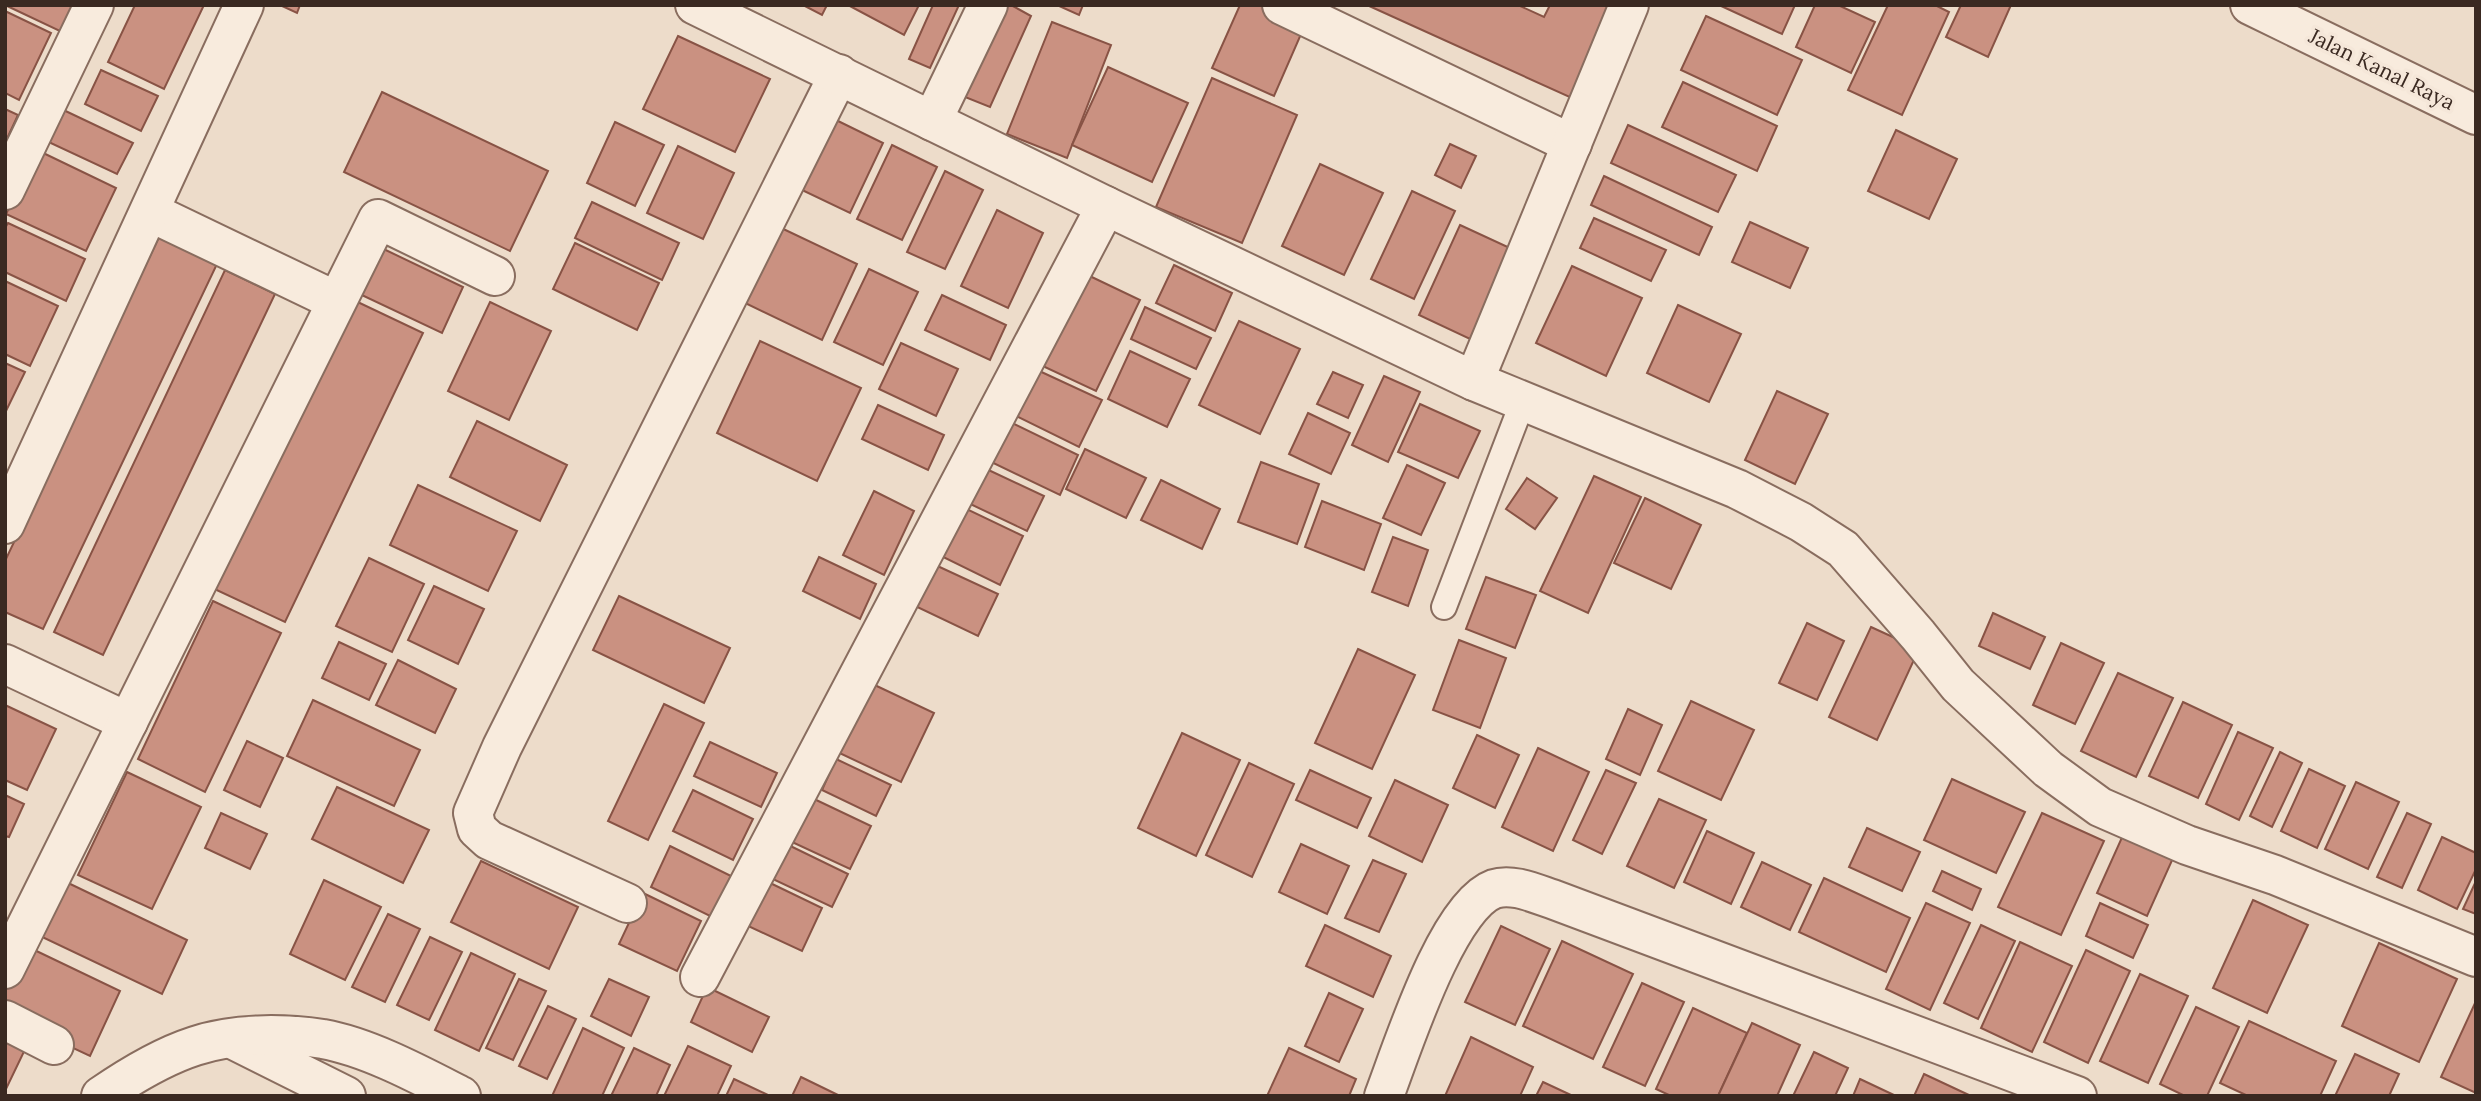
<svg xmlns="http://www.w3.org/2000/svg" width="2481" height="1101" font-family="Lora,serif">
  <rect width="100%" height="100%" fill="#eddcca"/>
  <g fill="#ca9181" stroke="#885345" stroke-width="2">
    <polygon points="5,5 77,5 64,33"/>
    <polygon points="135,5 204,5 164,89 108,62"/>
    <polygon points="280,5 300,5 297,13"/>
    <polygon points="803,5 827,5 822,15"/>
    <polygon points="848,5 919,5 904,35"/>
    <polygon points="933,5 959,5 930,68 909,59"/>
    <polygon points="994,5 1011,5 1031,16 990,107 955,93"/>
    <polygon points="1057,5 1083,5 1079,15"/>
    <polygon points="1240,5 1262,5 1305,25 1274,96 1212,68"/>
    <polygon points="1367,5 1518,5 1544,17 1550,5 1617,5 1574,99"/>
    <polygon points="1719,5 1795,5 1782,34"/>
    <polygon points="1815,5 1838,5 1875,22 1851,73 1796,47"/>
    <polygon points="1888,5 1935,5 1949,12 1902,115 1848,90"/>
    <polygon points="1961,5 2011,5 1988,57 1946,37"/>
    <polygon points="5,11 51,33 19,100 5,93"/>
    <polygon points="1706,16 1802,60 1777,115 1681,70"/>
    <polygon points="1052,22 1111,45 1067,158 1007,134"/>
    <polygon points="678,36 770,79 735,152 643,109"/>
    <polygon points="1108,67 1188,103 1152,182 1072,145"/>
    <polygon points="101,70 158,96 141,131 85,104"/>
    <polygon points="1212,78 1297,115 1242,243 1156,207"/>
    <polygon points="1683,82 1777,126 1757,171 1662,127"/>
    <polygon points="382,92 548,171 510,251 344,172"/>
    <polygon points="55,106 133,143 117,174 40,138"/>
    <polygon points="5,109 18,115 5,143"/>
    <polygon points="836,120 883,143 850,213 802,190"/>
    <polygon points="615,122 664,145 635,206 587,183"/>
    <polygon points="1628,125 1736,175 1718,212 1611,163"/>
    <polygon points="1896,130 1957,159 1929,219 1868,191"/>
    <polygon points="1450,144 1476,156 1461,188 1435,175"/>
    <polygon points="892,145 937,167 902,240 857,219"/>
    <polygon points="678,146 734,173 703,239 647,213"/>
    <polygon points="37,150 116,188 86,251 6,214"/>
    <polygon points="1320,164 1383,193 1344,275 1282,246"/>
    <polygon points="945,171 983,190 945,269 907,252"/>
    <polygon points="1604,176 1712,227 1699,255 1591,205"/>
    <polygon points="1412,191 1455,211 1414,299 1371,279"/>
    <polygon points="592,202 679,243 662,280 575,238"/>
    <polygon points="997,210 1043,233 1008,308 961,286"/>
    <polygon points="1594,218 1666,250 1651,281 1580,248"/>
    <polygon points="1750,222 1808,248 1790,288 1732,262"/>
    <polygon points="8,223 85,259 66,301 5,272 5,228"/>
    <polygon points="1460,225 1512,249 1470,339 1419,315"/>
    <polygon points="777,226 857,264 822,340 741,301"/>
    <polygon points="159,237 217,264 43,629 5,612 5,561"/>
    <polygon points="371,243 463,287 442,333 349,289"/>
    <polygon points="575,243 659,283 637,330 553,289"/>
    <polygon points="1174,265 1232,293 1215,331 1156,303"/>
    <polygon points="1572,266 1642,298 1606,376 1536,343"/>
    <polygon points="869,269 918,292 883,365 834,342"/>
    <polygon points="1075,269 1140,300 1096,391 1032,361"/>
    <polygon points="225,270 275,294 103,655 54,632"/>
    <polygon points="5,281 58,306 30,366 5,354"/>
    <polygon points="942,295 1006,325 990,360 925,330"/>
    <polygon points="345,296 423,333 285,622 208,586"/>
    <polygon points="490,302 551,331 509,420 448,391"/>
    <polygon points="1678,305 1741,334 1709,402 1647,373"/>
    <polygon points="1145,307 1211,338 1196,369 1131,339"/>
    <polygon points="1239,321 1300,349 1260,434 1199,405"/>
    <polygon points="760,341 861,388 817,481 717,433"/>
    <polygon points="901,343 958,369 936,416 879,389"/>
    <polygon points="1130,351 1190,379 1167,427 1108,399"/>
    <polygon points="5,363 25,372 5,413"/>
    <polygon points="1035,369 1102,400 1079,447 1014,415"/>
    <polygon points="1333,372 1363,385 1348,418 1317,404"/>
    <polygon points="1384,376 1420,392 1388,462 1352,445"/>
    <polygon points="1777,391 1828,414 1795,484 1745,460"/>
    <polygon points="1420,404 1480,431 1458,478 1398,452"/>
    <polygon points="878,405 944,435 928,470 862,439"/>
    <polygon points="1308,413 1350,433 1331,474 1289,454"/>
    <polygon points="1002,418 1078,455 1060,495 983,458"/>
    <polygon points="477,421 567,465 540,521 450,477"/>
    <polygon points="1085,449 1146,478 1126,518 1066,489"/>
    <polygon points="1261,462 1319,484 1297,544 1238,522"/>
    <polygon points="1407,465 1445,483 1421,535 1383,518"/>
    <polygon points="980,466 1044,496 1027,531 964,501"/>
    <polygon points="1594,476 1641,497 1588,613 1540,591"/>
    <polygon points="1527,478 1557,498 1535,529 1506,509"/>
    <polygon points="1161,480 1220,509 1202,549 1141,520"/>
    <polygon points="418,485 517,531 488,591 390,545"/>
    <polygon points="874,491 914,511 884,575 843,555"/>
    <polygon points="1645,498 1701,525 1671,589 1614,563"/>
    <polygon points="1322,501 1381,524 1364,570 1305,547"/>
    <polygon points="954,503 1023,536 1000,585 931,551"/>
    <polygon points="1393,537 1428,550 1408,606 1372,592"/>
    <polygon points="819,557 876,584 860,619 803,591"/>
    <polygon points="369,558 424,584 392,652 336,626"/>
    <polygon points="931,563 998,594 978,636 911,604"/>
    <polygon points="1486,577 1536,595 1515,648 1466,629"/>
    <polygon points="434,586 484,609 458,664 408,640"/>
    <polygon points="619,596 730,648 704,703 593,650"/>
    <polygon points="213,601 281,633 205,792 138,759"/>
    <polygon points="1993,613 2045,637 2030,669 1979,646"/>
    <polygon points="1807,623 1844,641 1817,700 1779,683"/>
    <polygon points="1871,627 1919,649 1877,740 1829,717"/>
    <polygon points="1459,640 1506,658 1480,728 1433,710"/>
    <polygon points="339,642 386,664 369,700 322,678"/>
    <polygon points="2061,643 2104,663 2075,724 2033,705"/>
    <polygon points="1358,649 1415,675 1372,769 1315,743"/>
    <polygon points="398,660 456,689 435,733 376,705"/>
    <polygon points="2118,673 2173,698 2136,777 2081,751"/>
    <polygon points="864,680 934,713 901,782 831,749"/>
    <polygon points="313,700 420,750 394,806 287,756"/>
    <polygon points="1691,701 1754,730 1721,800 1658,771"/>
    <polygon points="2183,702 2232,725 2198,798 2149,776"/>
    <polygon points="664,704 704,723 648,840 608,821"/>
    <polygon points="5,705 56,729 27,790 5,780"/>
    <polygon points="1628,709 1662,725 1640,775 1606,759"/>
    <polygon points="2238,732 2273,748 2239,820 2206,804"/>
    <polygon points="1182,733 1240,760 1196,856 1138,828"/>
    <polygon points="1477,735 1519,755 1495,808 1453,788"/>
    <polygon points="247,741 283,758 260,807 224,790"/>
    <polygon points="710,742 777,773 761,807 694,776"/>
    <polygon points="1538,748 1589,772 1553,851 1502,827"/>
    <polygon points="2280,752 2302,763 2272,827 2250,816"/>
    <polygon points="836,759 891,785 876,816 822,790"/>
    <polygon points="1249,763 1294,784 1252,877 1206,855"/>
    <polygon points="2309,769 2345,786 2317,848 2281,831"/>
    <polygon points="1310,770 1371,798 1357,828 1296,800"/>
    <polygon points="1606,770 1636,783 1602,854 1573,840"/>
    <polygon points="127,772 201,807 152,909 78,875"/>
    <polygon points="1952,779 2025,812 1996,873 1924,840"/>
    <polygon points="1395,780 1448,805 1422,862 1369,836"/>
    <polygon points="2356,782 2399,802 2368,869 2325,849"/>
    <polygon points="337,787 429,830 403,883 312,839"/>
    <polygon points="693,790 753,819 733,860 673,831"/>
    <polygon points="5,795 24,804 9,837 5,836"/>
    <polygon points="812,798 871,826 850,869 792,842"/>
    <polygon points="1659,799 1706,820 1674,888 1627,866"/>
    <polygon points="221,813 267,834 250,869 205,848"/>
    <polygon points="2042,813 2104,841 2061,935 1998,907"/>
    <polygon points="2407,813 2431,824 2402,888 2377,877"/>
    <polygon points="2128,824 2178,847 2147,916 2097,893"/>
    <polygon points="1867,828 1920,852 1902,891 1849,867"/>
    <polygon points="1707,831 1754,853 1731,904 1684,882"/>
    <polygon points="2442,837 2476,853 2476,869 2457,909 2418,890"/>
    <polygon points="776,839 848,874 832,907 760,873"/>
    <polygon points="1301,844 1349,866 1327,914 1279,892"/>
    <polygon points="670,846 731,876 712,917 651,887"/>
    <polygon points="1373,860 1406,874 1379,932 1345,918"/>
    <polygon points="481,861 578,907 549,969 451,922"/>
    <polygon points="1762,862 1811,885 1790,930 1741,907"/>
    <polygon points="1942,871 1981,889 1972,910 1933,891"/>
    <polygon points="1824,878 1910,918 1886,972 1799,932"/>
    <polygon points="324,880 381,907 345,980 290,954"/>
    <polygon points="64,881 187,940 162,994 38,935"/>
    <polygon points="766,881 822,908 802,951 746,925"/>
    <polygon points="2476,881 2476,914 2463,909"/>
    <polygon points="643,893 701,921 677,971 619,944"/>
    <polygon points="2253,900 2308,925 2267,1013 2213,988"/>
    <polygon points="1926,903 1970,923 1930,1010 1886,989"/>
    <polygon points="2100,903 2148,925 2133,958 2086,936"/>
    <polygon points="388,914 420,929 385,1002 352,987"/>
    <polygon points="1325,925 1391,956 1373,997 1306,966"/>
    <polygon points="1981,925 2015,941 1978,1019 1944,1003"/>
    <polygon points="1501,926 1550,949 1515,1025 1465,1002"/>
    <polygon points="430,937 462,952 429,1020 397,1005"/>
    <polygon points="1562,941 1633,974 1593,1059 1523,1026"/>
    <polygon points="2020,942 2072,966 2032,1052 1981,1028"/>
    <polygon points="2379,943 2457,979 2419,1062 2342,1026"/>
    <polygon points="26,946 120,991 90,1056 5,1016 5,989"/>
    <polygon points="2086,950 2130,971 2088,1063 2044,1042"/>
    <polygon points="471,953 515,974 479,1051 435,1030"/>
    <polygon points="2140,974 2188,996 2148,1083 2100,1061"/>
    <polygon points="519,979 546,991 513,1060 486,1048"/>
    <polygon points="609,979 649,997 631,1036 591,1016"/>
    <polygon points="1642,983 1684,1002 1645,1086 1603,1067"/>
    <polygon points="707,987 769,1017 752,1052 691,1022"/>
    <polygon points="1329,993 1363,1009 1339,1062 1305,1046"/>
    <polygon points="2476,1001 2476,1093 2441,1077"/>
    <polygon points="548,1006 576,1019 547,1079 519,1066"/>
    <polygon points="2196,1007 2239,1027 2207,1096 2185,1096 2160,1084"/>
    <polygon points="1693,1008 1747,1033 1718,1096 1671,1096 1656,1089"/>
    <polygon points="2249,1021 2336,1061 2320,1096 2248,1096 2220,1083"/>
    <polygon points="1752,1023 1800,1045 1777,1096 1718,1096"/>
    <polygon points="5,1024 31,1037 5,1091"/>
    <polygon points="583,1028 624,1048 602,1096 552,1096"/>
    <polygon points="1471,1037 1533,1067 1520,1096 1445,1096"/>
    <polygon points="688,1046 731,1066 717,1096 664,1096"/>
    <polygon points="634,1048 670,1065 656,1096 611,1096"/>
    <polygon points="1289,1048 1356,1079 1349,1096 1267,1096"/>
    <polygon points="1814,1052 1848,1068 1835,1096 1793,1096"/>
    <polygon points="2355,1054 2399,1074 2389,1096 2335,1096"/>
    <polygon points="1924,1074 1971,1096 1914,1096"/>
    <polygon points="801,1077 840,1096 792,1096"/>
    <polygon points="734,1079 770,1096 726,1096"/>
    <polygon points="1860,1079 1896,1096 1853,1096"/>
    <polygon points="1543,1082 1573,1096 1536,1096"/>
  </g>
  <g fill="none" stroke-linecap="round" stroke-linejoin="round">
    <g stroke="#896d5f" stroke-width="28">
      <polyline id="service" points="1444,607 1523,401"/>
    </g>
    <g stroke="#896d5f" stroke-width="42">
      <g id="minor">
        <polyline points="1282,5 1572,144"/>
        <polyline points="2250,5 2476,115"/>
        <polyline points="932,121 988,5"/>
        <polyline points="5,190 94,5"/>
        <polyline points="150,212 336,301"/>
        <polyline points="1474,381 1629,5"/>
        <polyline points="5,524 244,5"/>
        <polyline points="5,664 128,722"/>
        <polyline points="627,903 489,840 477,829 473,813 502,747 839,74"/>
        <polyline points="5,969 378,219 495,276"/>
        <polyline points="700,977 1106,206"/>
        <polyline points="5,1020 54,1045"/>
        <polyline points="232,1039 346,1096"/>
        <path d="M101 1096C130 1076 161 1057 195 1046 234 1033 282 1033 323 1039 368 1047 420 1075 461 1096"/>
        <path d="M1384 1096C1402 1049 1447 906 1494 889 1512 883 1534 893 1552 899L2077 1096"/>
      </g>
    </g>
    <g stroke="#896d5f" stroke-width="42">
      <polyline id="tertiary" points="695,5 1106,206 1474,381 1737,489 1801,522 1843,549 1918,635 1958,685 2048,769 2100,807 2187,845 2275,875 2476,957"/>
    </g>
    <use href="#service" stroke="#f8ebdd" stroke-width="24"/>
    <use href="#minor" stroke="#f8ebdd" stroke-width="38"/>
    <use href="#tertiary" stroke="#f8ebdd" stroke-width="38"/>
  </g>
  <g text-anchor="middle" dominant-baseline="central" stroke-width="7" stroke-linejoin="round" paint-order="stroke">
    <g font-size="21" fill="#3a2921" stroke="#f5e7d9">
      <text transform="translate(2382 69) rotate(26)">Jalan Kanal Raya</text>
    </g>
  </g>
  <rect width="2481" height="1101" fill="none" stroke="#3a2921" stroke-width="14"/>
</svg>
